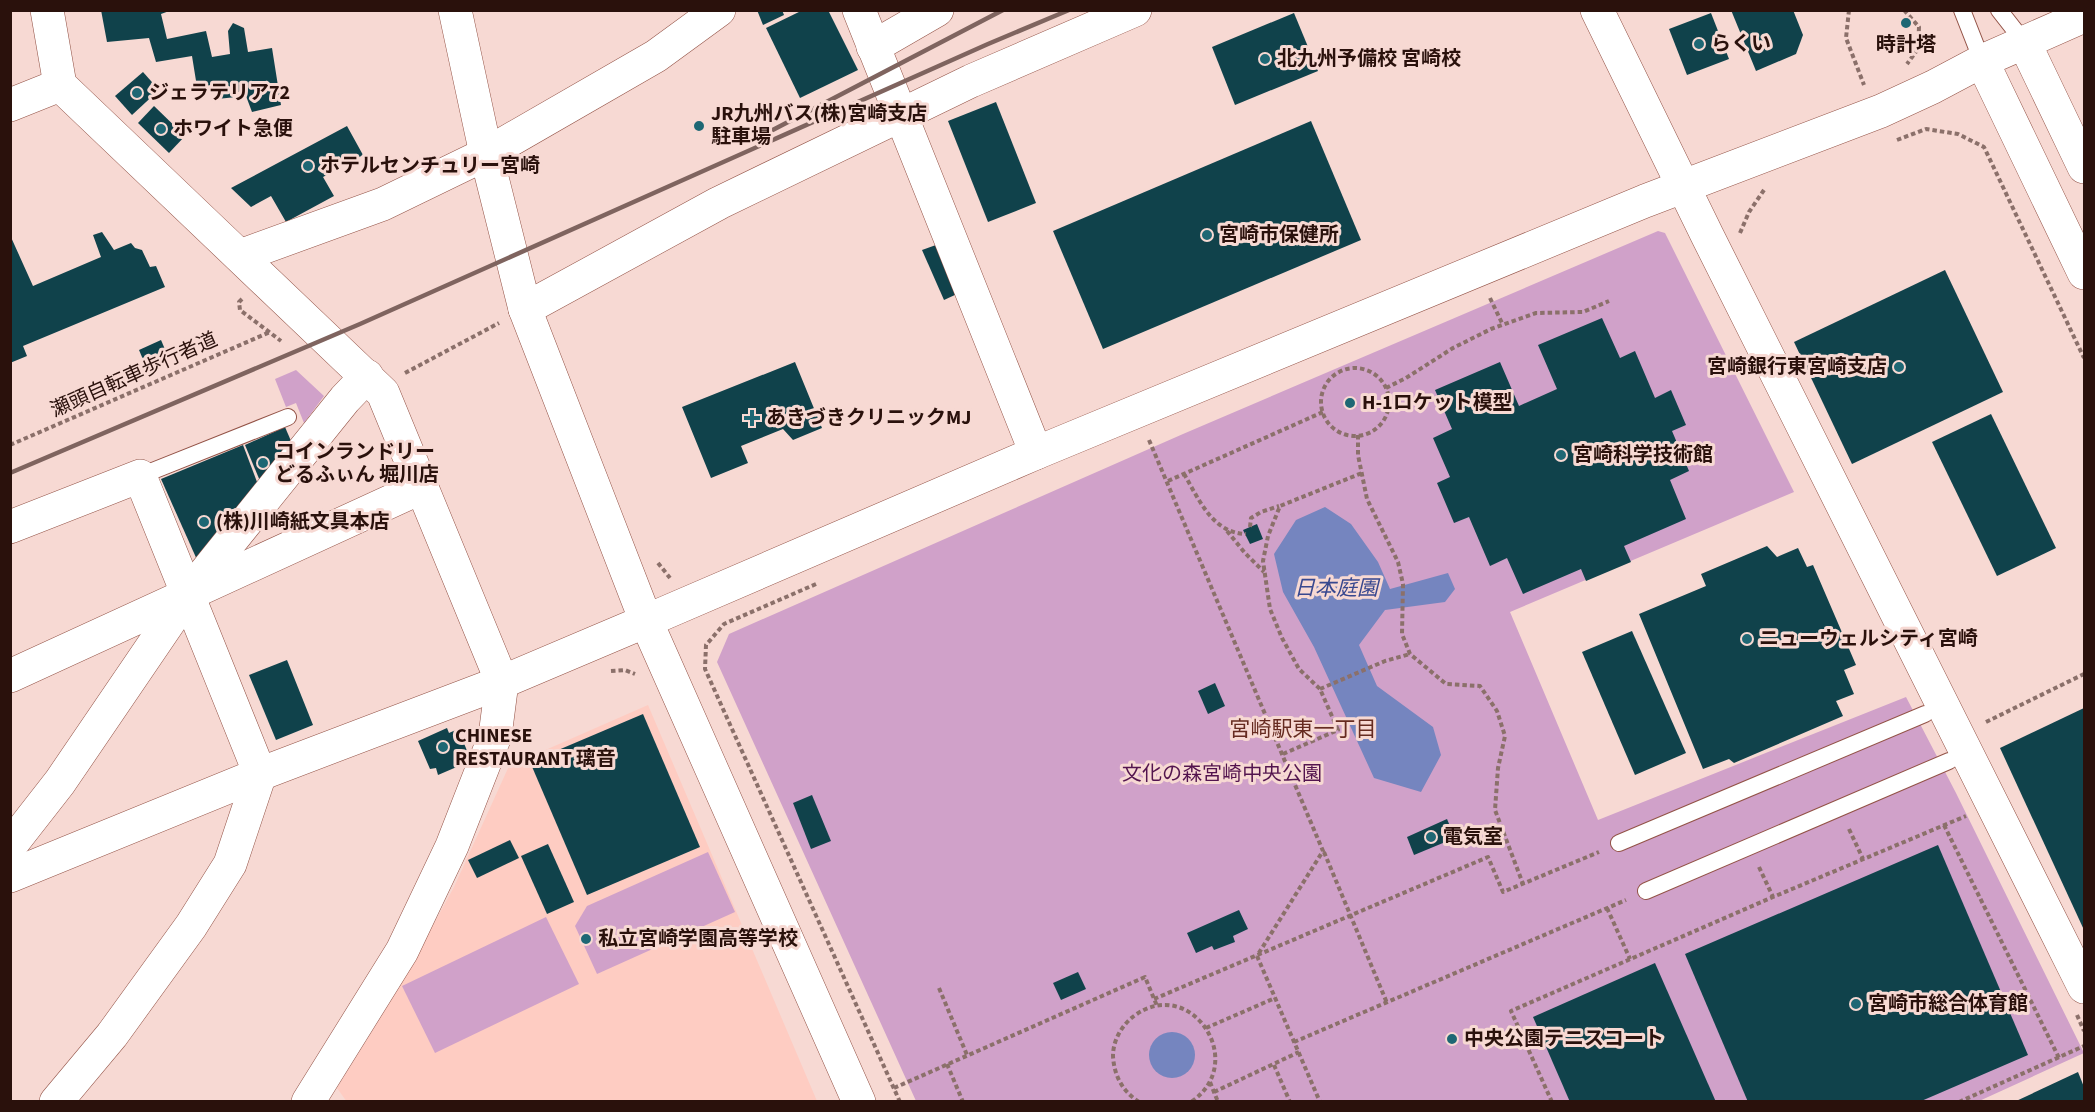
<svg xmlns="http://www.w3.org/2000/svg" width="2095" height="1112" font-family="'Source Sans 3','Noto Sans JP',sans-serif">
  <rect width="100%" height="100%" fill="#f7d9d3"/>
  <polygon fill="#feccc2" points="648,705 817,1101 347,1102 337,1088 397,991 454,887 509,766"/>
  <g fill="#d0a1c9">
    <polygon points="1658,231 1665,233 1794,492 1510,612 1598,820 1906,697 1956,793 2084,1053 1977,1102 916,1101 717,662 729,634 1183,434"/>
    <polygon points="296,370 324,396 304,423 296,403 286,407 275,379"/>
    <polygon points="708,852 735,912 597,974 575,926 587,906"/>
    <polygon points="546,917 579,984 435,1053 402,986"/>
  </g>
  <g fill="#7585bf">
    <polygon points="1325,507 1351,524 1378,562 1390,589 1448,573 1455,589 1445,602 1385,610 1359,645 1377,686 1433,727 1441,755 1421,792 1374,778 1314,647 1283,592 1274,554 1296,520"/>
    <circle cx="1172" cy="1055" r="23"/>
  </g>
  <g fill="#10424b">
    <polygon points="101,10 172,10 161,14 167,39 206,31 212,57 230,54 228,31 233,23 244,28 248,52 272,48 281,105 252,112 246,96 217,99 211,85 197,87 192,56 156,62 149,38 107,42"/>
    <polygon points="757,10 782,10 784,15 763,25"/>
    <polygon points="803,10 828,10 858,70 800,98 766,28"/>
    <polygon points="1731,10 1793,10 1803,35 1796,54 1756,71"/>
    <polygon points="1294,13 1318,71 1235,105 1212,47"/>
    <polygon points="1711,13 1729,59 1687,75 1669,29"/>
    <polygon points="143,72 159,90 132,115 115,96"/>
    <polygon points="996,102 1036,203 988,222 948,121"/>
    <polygon points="154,106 185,136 169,153 138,123"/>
    <polygon points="1311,121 1361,240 1103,349 1053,231"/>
    <polygon points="347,126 363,155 323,177 334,196 286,222 271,196 251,207 231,188"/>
    <polygon points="102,232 114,250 131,243 135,248 142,250 150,267 156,266 165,287 23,346 27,356 10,363 10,235 33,286 101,257 93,235"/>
    <polygon points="936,245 957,294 944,300 922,250"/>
    <polygon points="1945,270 2003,392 1852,464 1794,342"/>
    <polygon points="1602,318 1620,358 1635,351 1655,398 1671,390 1686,425 1672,431 1689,471 1670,480 1686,519 1624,546 1631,562 1586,581 1581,569 1523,594 1507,558 1490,566 1469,517 1454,523 1437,483 1450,477 1433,438 1452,429 1435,390 1500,362 1519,406 1557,389 1538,345"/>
    <polygon points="161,340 167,354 145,364 139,350"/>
    <polygon points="795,362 822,428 793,440 783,429 741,446 748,463 711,478 682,407"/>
    <polygon points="1991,414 2056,548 1997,576 1932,442"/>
    <polygon points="285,427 291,441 260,481 245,445"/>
    <polygon points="243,445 257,482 198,562 161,479"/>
    <polygon points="1257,524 1263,539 1250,544 1243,530"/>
    <polygon points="1767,546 1777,557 1798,548 1807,567 1813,565 1856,665 1844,670 1854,694 1836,701 1843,716 1734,763 1729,759 1703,769 1639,614 1706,586 1701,574"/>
    <polygon points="1632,631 1686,753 1635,775 1582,652"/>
    <polygon points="287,660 313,725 276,740 249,675"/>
    <polygon points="1215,683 1225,706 1208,714 1198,691"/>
    <polygon points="2084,708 2084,930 2000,748"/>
    <polygon points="643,714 700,847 587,895 530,762"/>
    <polygon points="447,728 449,733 458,729 468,753 463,755 466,763 438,775 436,768 430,769 418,741"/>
    <polygon points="812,795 831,841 811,849 793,803"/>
    <polygon points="1447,819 1455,838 1414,855 1407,837"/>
    <polygon points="510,840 519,858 477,878 468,860"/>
    <polygon points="548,844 574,902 547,914 521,856"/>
    <polygon points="1938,845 2028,1055 1919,1102 1748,1102 1685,954"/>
    <polygon points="1239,910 1248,929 1233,936 1235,942 1214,950 1212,946 1196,953 1187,933"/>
    <polygon points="1655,963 1716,1102 1570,1102 1533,1017"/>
    <polygon points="1078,972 1086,989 1061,1000 1053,983"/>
    <polygon points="2078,1072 2084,1087 2084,1102 2014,1102"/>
  </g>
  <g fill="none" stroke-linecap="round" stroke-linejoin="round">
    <g stroke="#935347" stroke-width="18">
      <g id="service">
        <polyline points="1962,10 1982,61"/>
        <polyline points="1999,10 2024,42"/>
        <polyline points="140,476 288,417"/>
        <polyline points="1619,843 1925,714"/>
        <polyline points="1646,891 1949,761"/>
      </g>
    </g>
    <g stroke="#935347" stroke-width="34">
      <g id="minor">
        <polyline points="47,10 60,85 383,393 502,682 495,736 452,846 402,951 308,1102"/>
        <polyline points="873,47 937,10"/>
        <polyline points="10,105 60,85"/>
        <polyline points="240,256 383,204 486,154 656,56 719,10"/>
        <polyline points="525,309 719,203 901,115"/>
        <polyline points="10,527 140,476 260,774 230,864 191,926 112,1035 56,1102"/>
        <polyline points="10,676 422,487"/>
        <polyline points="10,846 60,782 188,594 345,399 367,376"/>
        <polyline points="10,876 260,774 502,682 646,621"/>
      </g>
    </g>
    <g stroke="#935347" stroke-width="34">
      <g id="tertiary">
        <polyline points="455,10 486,154 525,309 646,621 859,1102"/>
        <polyline points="859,10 1036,453"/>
        <polyline points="1597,10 1707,235 2084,987"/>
        <polyline points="2024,42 2084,167"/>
        <polyline points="1982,61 2084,273"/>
        <polyline points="901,115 971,81 1135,10"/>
        <polyline points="646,621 1036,453 1645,201 1881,111 1933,87 1982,61 2084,16"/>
      </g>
    </g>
    <g stroke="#8b706a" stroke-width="4" stroke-dasharray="4.5 3" stroke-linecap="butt">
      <polyline points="1849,10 1846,38 1864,85"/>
      <polyline points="1904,10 1919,27 1918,49 1907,64"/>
      <polyline points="1897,140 1926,129 1958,134 1984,147 2084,358"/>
      <polyline points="1740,233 1749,212 1764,190"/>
      <polyline points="1490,298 1503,325"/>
      <polyline points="242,299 239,302 240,310 281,341"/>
      <circle cx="1355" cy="402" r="34"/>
      <polyline points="405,373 499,323"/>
      <polyline points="1386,388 1406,378 1453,348 1491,329 1536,313 1583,312 1609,301"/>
      <polyline points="1358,435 1358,455 1367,499 1398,562 1403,584 1402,634 1410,654 1446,684 1480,686 1497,711 1505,736 1498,768 1495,810 1523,884"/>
      <polyline points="1149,440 1323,851 1257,956"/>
      <polyline points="10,445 270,332"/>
      <path d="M1184 474C1199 499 1212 533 1246 534"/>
      <polyline points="1168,481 1323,412"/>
      <polyline points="1250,527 1251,518 1261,512 1279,506"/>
      <polyline points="1227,531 1245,553 1264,572"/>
      <polyline points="658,563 670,578"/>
      <polyline points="816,584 724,624 706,645 705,669 900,1102"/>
      <polyline points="611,671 625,670 635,674"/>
      <polyline points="1320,689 1385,661 1410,654"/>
      <polyline points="1986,722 2084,674"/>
      <polyline points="1283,754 1338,730 1320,689 1299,669 1282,638 1270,609 1263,561 1268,536 1280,506 1362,473"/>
      <polyline points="1944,825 2059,1058"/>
      <polyline points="1849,829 1863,859"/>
      <polyline points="1324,852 1387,1003"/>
      <polyline points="1759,867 1773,897"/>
      <polyline points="1607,908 1630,959"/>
      <polyline points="1257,956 1320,1102"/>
      <polyline points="939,988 967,1055"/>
      <polyline points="1154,999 1488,857 1503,892 1599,852"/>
      <polyline points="2077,1015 2084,1031"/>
      <polyline points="1206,1028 1275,998"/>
      <polyline points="1294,1042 1626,900"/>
      <polyline points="947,1064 963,1102"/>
      <polyline points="1274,1065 1290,1102"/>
      <polyline points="1210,1082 1218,1102"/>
      <polyline points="894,1088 1145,977 1157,1006"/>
      <polyline points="1214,1092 1299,1052"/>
      <path d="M1139 1102C1122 1091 1114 1075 1113 1056 1113 1040 1122 1025 1134 1016 1190 974 1250 1062 1191 1102"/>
      <polyline points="1552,1102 1511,1011 1773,897 1966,816"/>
      <polyline points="1959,1102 2084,1046"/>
    </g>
    <use href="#service" stroke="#fff" stroke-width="16"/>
    <use href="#minor" stroke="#fff" stroke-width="33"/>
    <use href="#tertiary" stroke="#fff" stroke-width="33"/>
    <g stroke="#7f645f" stroke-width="4.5">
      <polyline points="765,134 1003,10"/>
      <polyline points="10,473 360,324 988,44 1069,10"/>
    </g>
  </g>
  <g fill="#1e6774" stroke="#f7d9d3" stroke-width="2">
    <circle cx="1906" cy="23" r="6"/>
    <circle cx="1699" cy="44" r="6"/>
    <circle cx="1265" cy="59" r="6"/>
    <circle cx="137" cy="93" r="6"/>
    <circle cx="699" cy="126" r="6"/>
    <circle cx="161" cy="129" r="6"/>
    <circle cx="308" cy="166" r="6"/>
    <circle cx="1207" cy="235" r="6"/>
    <circle cx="1899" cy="367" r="6"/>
    <circle cx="1350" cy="403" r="6"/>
    <path d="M749 409h6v6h6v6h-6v6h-6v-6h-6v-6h6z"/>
    <circle cx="1561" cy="455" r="6"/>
    <circle cx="263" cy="463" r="6"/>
    <circle cx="204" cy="522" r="6"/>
    <circle cx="1747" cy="639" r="6"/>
    <circle cx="443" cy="747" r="6"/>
    <circle cx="1431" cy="837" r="6"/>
    <circle cx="586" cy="939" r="6"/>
    <circle cx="1856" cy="1004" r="6"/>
    <circle cx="1452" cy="1039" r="6"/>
  </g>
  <g text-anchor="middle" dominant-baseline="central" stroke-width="6" stroke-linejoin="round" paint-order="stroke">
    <g font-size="20" font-weight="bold" fill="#2a110c" stroke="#f7d9d3" text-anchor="start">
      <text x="1711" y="44">らくい</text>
      <text x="1906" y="45" text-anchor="middle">時計塔</text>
      <text x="1277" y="59">北九州予備校 宮崎校</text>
      <text x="149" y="93">ジェラテリア72</text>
      <text x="711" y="114">JR九州バス(株)宮崎支店<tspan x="711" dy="23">駐車場</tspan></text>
      <text x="173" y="129">ホワイト急便</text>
      <text x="320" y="166">ホテルセンチュリー宮崎</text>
      <text x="1219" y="235">宮崎市保健所</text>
      <text x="1887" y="367" text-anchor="end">宮崎銀行東宮崎支店</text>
      <text x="1362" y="403">H-1ロケット模型</text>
      <text x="766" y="418">あきづきクリニックMJ</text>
      <text x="275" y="452">コインランドリー<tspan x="275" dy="23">どるふぃん 堀川店</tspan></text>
      <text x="1573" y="455">宮崎科学技術館</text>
      <text x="216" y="522">(株)川崎紙文具本店</text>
      <text x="1759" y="639">ニューウェルシティ宮崎</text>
      <text x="455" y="736">CHINESE<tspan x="455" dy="23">RESTAURANT 璃音</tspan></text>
      <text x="1443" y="837">電気室</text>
      <text x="598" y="939">私立宮崎学園高等学校</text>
      <text x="1868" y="1004">宮崎市総合体育館</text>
      <text x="1464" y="1039">中央公園テニスコート</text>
    </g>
    <g font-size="20" fill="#2a110c" stroke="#f7d9d3">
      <text transform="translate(134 375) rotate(-24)">瀬頭自転車歩行者道</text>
    </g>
    <g font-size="20" fill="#53144e" stroke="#f7d9d3">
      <text x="1222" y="774">文化の森宮崎中央公園</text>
    </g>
    <g font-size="21" font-style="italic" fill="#38488f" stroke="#f7d9d3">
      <text x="1336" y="588">日本庭園</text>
    </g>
    <g font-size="21" fill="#662b21" stroke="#f7d9d3">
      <text x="1303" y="729">宮崎駅東一丁目</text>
    </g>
  </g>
  <rect width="2095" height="1112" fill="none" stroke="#2a110c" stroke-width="24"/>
</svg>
